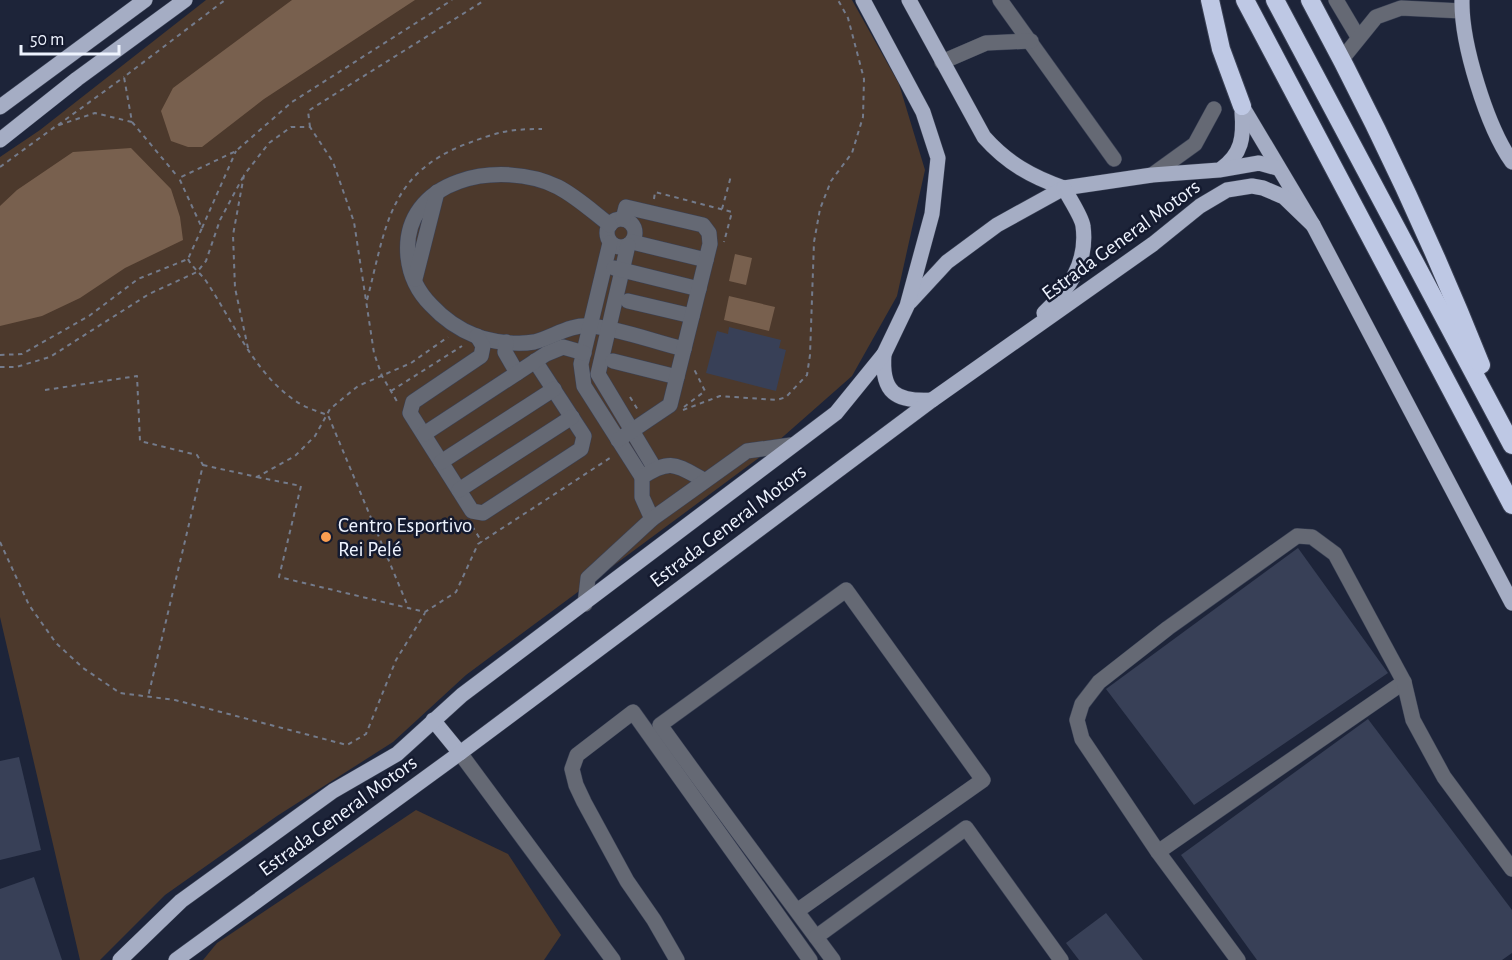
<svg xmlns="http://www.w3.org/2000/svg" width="1512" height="960" font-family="'Alegreya Sans',sans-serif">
  <rect width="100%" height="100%" fill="#1d2439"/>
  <g fill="#4c392c">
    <polygon points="206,0 852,0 899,84 925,170 897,296 852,376 760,457 466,675 393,742 277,816 165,895 100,960 80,960 0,617 0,157 40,130"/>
    <polygon points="416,810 508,854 561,935 544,960 203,960 217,943"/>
  </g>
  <g fill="#78604e">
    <polygon points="292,0 415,0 264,99 202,147 188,147 171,141 161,111 173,88"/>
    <polygon points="131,148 171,189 180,217 183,240 125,268 80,298 42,316 0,326 0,206 17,190 73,152"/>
    <polygon points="735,254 752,258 746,285 729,281"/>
    <polygon points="729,296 775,307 769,331 724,320"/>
  </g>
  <g fill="#384057">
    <polygon points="729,327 781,340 779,348 786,350 776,391 706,373 717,331 728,334"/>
    <polygon points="1298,548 1388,673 1194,805 1106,689"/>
    <polygon points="1368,719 1512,910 1512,953 1502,960 1257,960 1181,855"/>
    <polygon points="19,757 41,850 0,860 0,761"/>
    <polygon points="34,877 62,960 0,960 0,889"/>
    <polygon points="1106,913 1143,960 1079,960 1066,943"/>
  </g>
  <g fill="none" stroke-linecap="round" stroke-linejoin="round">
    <g stroke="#3a4155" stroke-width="16">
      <g id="minor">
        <polyline points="1000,0 1114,159"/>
        <polyline points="1336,0 1358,37"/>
        <polyline points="1342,59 1376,17 1401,8 1462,11"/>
        <polyline points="942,62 986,43 1031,41"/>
        <polyline points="1152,175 1195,144 1214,109"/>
        <circle cx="621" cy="233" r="14"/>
        <path d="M610 225C593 212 577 197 558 187 502 159 400 177 408 257 410 276 417 291 431 305 443 318 458 329 476 336 492 342 517 345 534 342 554 337 569 324 591 326 622 329 654 342 684 349"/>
        <polyline points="632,242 706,260"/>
        <polyline points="610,243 581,364 584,386 642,477"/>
        <polyline points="628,245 598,374 655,469"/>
        <polyline points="614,268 699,289"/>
        <polyline points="415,279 437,192"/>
        <polyline points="628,301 692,316"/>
        <polyline points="477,336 483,346 481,356 413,402 410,413 472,511 483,513 581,449 584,436 535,361"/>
        <polyline points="506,342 505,352 517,373"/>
        <polyline points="613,361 677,377"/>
        <polyline points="424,434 546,354 563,347 584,353"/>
        <polyline points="618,440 670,405 710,244 709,233 703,225 626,207 623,219"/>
        <polyline points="441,462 554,389"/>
        <polyline points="459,490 572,417"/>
        <path d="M652 519 642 497V477C671 458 676 465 704 480"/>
        <polyline points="585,604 588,578 652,519 747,451 791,445"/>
        <polyline points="460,753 613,960"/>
        <polyline points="1158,852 1404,682"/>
        <path d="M797 911 983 780 846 590 660 725C717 804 775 882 833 960"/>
        <polyline points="816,937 966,828 1061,960"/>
        <polyline points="677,960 654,920 627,881 584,802 576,785 572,769 577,755 633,712 810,960"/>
        <polyline points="1238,960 1158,852 1082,739 1077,720 1082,704 1099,682 1168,628 1297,536 1312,537 1335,554 1404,682 1413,720 1444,777 1512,869"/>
      </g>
    </g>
    <g stroke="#3a4155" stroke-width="16">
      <g id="major">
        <path d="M909 0 984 137C1007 163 1032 177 1064 188"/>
        <path d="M1462 0C1461 43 1487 127 1512 162"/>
        <polyline points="1242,106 1313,225 1512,603"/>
        <polyline points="0,107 145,0"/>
        <polyline points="0,140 77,79 185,0"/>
        <path d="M1221 169C1242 154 1244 137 1242 112"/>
        <polyline points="910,302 947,262 997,225 1064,188 1152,175 1219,170 1259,163 1277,168"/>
        <path d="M1044 313C1069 289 1088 263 1083 226 1082 217 1069 198 1064 188"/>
        <path d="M884 354C881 393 896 402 932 400"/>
        <polyline points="433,720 460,753"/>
        <polyline points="120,960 181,901 333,791 397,754 462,695 836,413 884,354 907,306 932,214 938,158 923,112 863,0"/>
        <polyline points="176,960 464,750 932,400 1153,244 1200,206 1227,190 1252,186 1263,188 1284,197 1313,225"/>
      </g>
    </g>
    <g stroke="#3a4155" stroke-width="20">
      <g id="highway">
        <polyline points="1210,0 1221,49 1242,106"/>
        <polyline points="1245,0 1512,505"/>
        <polyline points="1275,0 1512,445"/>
        <path d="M1310 0C1374 118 1431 240 1481 365"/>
      </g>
    </g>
    <g stroke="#747b8b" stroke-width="2" stroke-dasharray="4.5 4.5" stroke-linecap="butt">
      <polyline points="132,122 178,177"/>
      <polyline points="58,125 124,77"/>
      <polyline points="310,127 308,111 485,0"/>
      <polyline points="0,167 56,126 95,113 132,122 124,77 225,0"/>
      <polyline points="654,199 655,192 732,212 724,242"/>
      <polyline points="722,209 731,176"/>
      <polyline points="202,228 236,151"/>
      <path d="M188 259C193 269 202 274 208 284 235 325 257 379 302 405 310 409 319 412 328 415L409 609"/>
      <path d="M367 300C386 228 388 174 466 144 498 132 508 129 542 129"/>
      <polyline points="248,348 235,288 233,235 244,175 269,143 291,127 310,127 333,162 354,222 374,353 382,376 398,403"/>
      <polyline points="0,355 22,354 89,316 138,279 188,259 202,228 179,178 236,151 292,102 452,0"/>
      <polyline points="0,367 16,367 50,357 149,294 197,272 206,261 220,220 243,177"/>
      <polyline points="45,390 137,376 140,441 197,455 203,465 148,697"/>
      <polyline points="391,391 462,346"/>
      <polyline points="630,397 638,410"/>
      <polyline points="684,407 705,391 694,369"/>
      <polyline points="683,410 720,396 777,400 786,397 807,375 810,355 814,242 820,209 831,181 852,153 863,117 864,79 848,18 838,0"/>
      <polyline points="203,465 257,477 295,456 315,436 330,409 358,386 411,363 448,337"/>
      <polyline points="257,477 301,486 279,577 425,612 456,592 478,544 613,456"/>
      <polyline points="472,526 482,542"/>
      <polyline points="0,542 29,605 56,643 83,668 120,693 175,700 347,745 366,734 396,660 425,613"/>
    </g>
    <use href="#minor" stroke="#656974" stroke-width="15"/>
    <use href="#major" stroke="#a5adc4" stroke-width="15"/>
    <use href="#highway" stroke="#bec8e4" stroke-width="18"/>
  </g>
  <circle fill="#fb9e51" stroke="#141a2f" stroke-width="2" cx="326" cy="537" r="6"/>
  <g text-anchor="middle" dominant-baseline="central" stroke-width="5" stroke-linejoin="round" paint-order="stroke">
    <g font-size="21" fill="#eef3fe" stroke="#141a2f">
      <text transform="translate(1121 240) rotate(-36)">Estrada General Motors</text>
      <text transform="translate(728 526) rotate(-37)">Estrada General Motors</text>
      <text transform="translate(338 816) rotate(-36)">Estrada General Motors</text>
    </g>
    <g font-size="21" fill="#eef3fe" stroke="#141a2f" text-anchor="start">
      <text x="338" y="525">Centro Esportivo<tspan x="338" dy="24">Rei Pelé</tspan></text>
    </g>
  </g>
  <path d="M21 45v9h98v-9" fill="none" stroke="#eef3fe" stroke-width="3"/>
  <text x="30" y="45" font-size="18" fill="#eef3fe" stroke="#141a2f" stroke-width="4.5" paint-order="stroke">50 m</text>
</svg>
